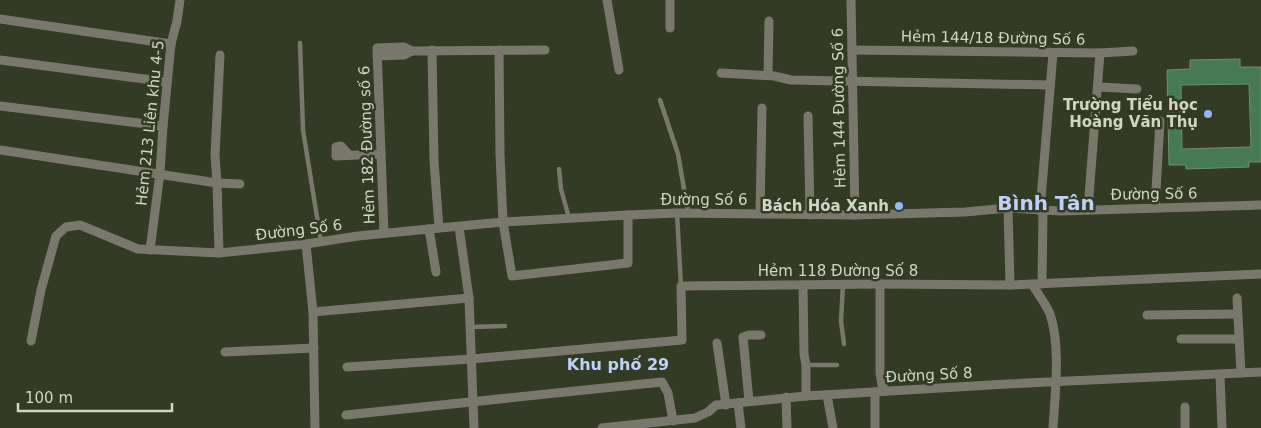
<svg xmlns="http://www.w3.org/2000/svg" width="1261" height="428" font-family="'DejaVu Sans',sans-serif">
  <rect width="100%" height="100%" fill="#333b24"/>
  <path fill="#467a55" stroke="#728b78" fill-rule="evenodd" d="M1240 59V67H1261V162H1249V167L1186 169V165H1169L1167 70 1190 69V60ZM1249 84 1251 147 1182 149 1181 85Z"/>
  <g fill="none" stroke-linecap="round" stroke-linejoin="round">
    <g stroke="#7a786c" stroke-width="4.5">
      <polyline points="300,43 303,130 321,242"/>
      <polyline points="660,100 678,154 688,212"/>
      <polyline points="559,169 561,189 569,218"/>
      <polyline points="677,213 681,286"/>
      <polyline points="843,284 841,321 844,344"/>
      <polyline points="470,327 505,326"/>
      <polyline points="806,365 837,365"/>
    </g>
    <g stroke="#7a786c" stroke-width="9">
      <polyline points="607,0 619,70"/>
      <polyline points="851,0 855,215"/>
      <polyline points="0,19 171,44"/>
      <polyline points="670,28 670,0"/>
      <polyline points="432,50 434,161 439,228"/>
      <polyline points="499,50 500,154 503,222 512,276 628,263 628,215"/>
      <polyline points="852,50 1100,53 1133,51"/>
      <polyline points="220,55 215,155 217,183 240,184"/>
      <polyline points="377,56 404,55 412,51"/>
      <polyline points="0,60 167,82"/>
      <polyline points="721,73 774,76 791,80 1050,85"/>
      <polyline points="768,75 769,21"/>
      <polyline points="1099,87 1137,89"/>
      <polyline points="0,106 163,126"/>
      <polyline points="808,116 810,215"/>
      <polyline points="0,150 217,183 219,253"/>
      <polyline points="349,155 341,146 336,147 336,156 381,154"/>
      <polyline points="1008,208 1010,285"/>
      <polyline points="1155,208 1160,121"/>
      <polyline points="1088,209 1100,53"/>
      <polyline points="1040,211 1053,53"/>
      <polyline points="760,214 762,108"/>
      <polyline points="459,227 469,298 474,428"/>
      <polyline points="429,229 436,272"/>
      <polyline points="384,233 377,48 404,47 412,51 545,50"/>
      <polyline points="306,244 313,312 315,428"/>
      <polyline points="150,250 160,173 163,126 171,44 177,21 180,0"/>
      <polyline points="880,284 880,373 882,385 886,391"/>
      <path d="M1032 284C1038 294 1046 304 1050 314 1061 346 1055 395 1053 428"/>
      <polyline points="1042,284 1043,211"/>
      <polyline points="803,285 804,354 806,365 806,396"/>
      <polyline points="1237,298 1241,373"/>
      <polyline points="313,312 469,298"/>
      <polyline points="1147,315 1237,314"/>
      <polyline points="1181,339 1239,339"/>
      <polyline points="31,341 41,290 56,236 66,227 80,225 138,249 219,253 306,244 358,236 429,229 503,222 628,215 677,213 855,215 965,212 1008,208 1060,211 1261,205"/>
      <polyline points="717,343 726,405"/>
      <polyline points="225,352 314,348"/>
      <polyline points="347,367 471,359 682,340 681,286 880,284 1010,285 1261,274"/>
      <polyline points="1220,375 1222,428"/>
      <polyline points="827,395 833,428"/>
      <polyline points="786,397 787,428"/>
      <polyline points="749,401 743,337 749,335 761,335"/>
      <polyline points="738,403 741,428"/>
      <polyline points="1185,407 1185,428"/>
      <polyline points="346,415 662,382 668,393 673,421"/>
      <polyline points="602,428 695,418 708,412 716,405 806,396 1007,384 1261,372"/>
      <polyline points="875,428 875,392"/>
    </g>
  </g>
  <g fill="#92b7fd" stroke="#333b24" stroke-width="2">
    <circle cx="1208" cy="114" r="5"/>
    <circle cx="899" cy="206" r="5"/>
  </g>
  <g text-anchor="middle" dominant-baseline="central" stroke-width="5" stroke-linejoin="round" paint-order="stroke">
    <g font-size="15" fill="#cfd5c7" stroke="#333b24">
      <text transform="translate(993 38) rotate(1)">Hẻm 144/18 Đường Số 6</text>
      <text transform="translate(839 108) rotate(-91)">Hẻm 144 Đường Số 6</text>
      <text transform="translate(150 123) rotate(-84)">Hẻm 213 Liên khu 4-5</text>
      <text transform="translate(367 145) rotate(-92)">Hẻm 182 Đường số 6</text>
      <text transform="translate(1154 194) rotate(-1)">Đường Số 6</text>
      <text x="704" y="200">Đường Số 6</text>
      <text transform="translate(299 230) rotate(-7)">Đường Số 6</text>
      <text x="838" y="271">Hẻm 118 Đường Số 8</text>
      <text transform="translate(929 375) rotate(-3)">Đường Số 8</text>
    </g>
    <g font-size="15" font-weight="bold" fill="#cfd5c7" stroke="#333b24" text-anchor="end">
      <text x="1198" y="105">Trường Tiểu học<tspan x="1198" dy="17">Hoàng Văn Thụ</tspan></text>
      <text x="889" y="206">Bách Hóa Xanh</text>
    </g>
    <g font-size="16" font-weight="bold" fill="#bdd2fa" stroke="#333b24">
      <text x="618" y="364">Khu phố 29</text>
    </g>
    <g font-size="20" font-weight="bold" fill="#bdd2fa" stroke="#333b24">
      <text x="1046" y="203">Bình Tân</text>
    </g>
  </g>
  <path d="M18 403v8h154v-8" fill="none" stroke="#cfd5c7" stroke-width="2.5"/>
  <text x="25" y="403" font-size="15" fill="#cfd5c7" stroke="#333b24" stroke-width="4" paint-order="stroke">100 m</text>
</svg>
